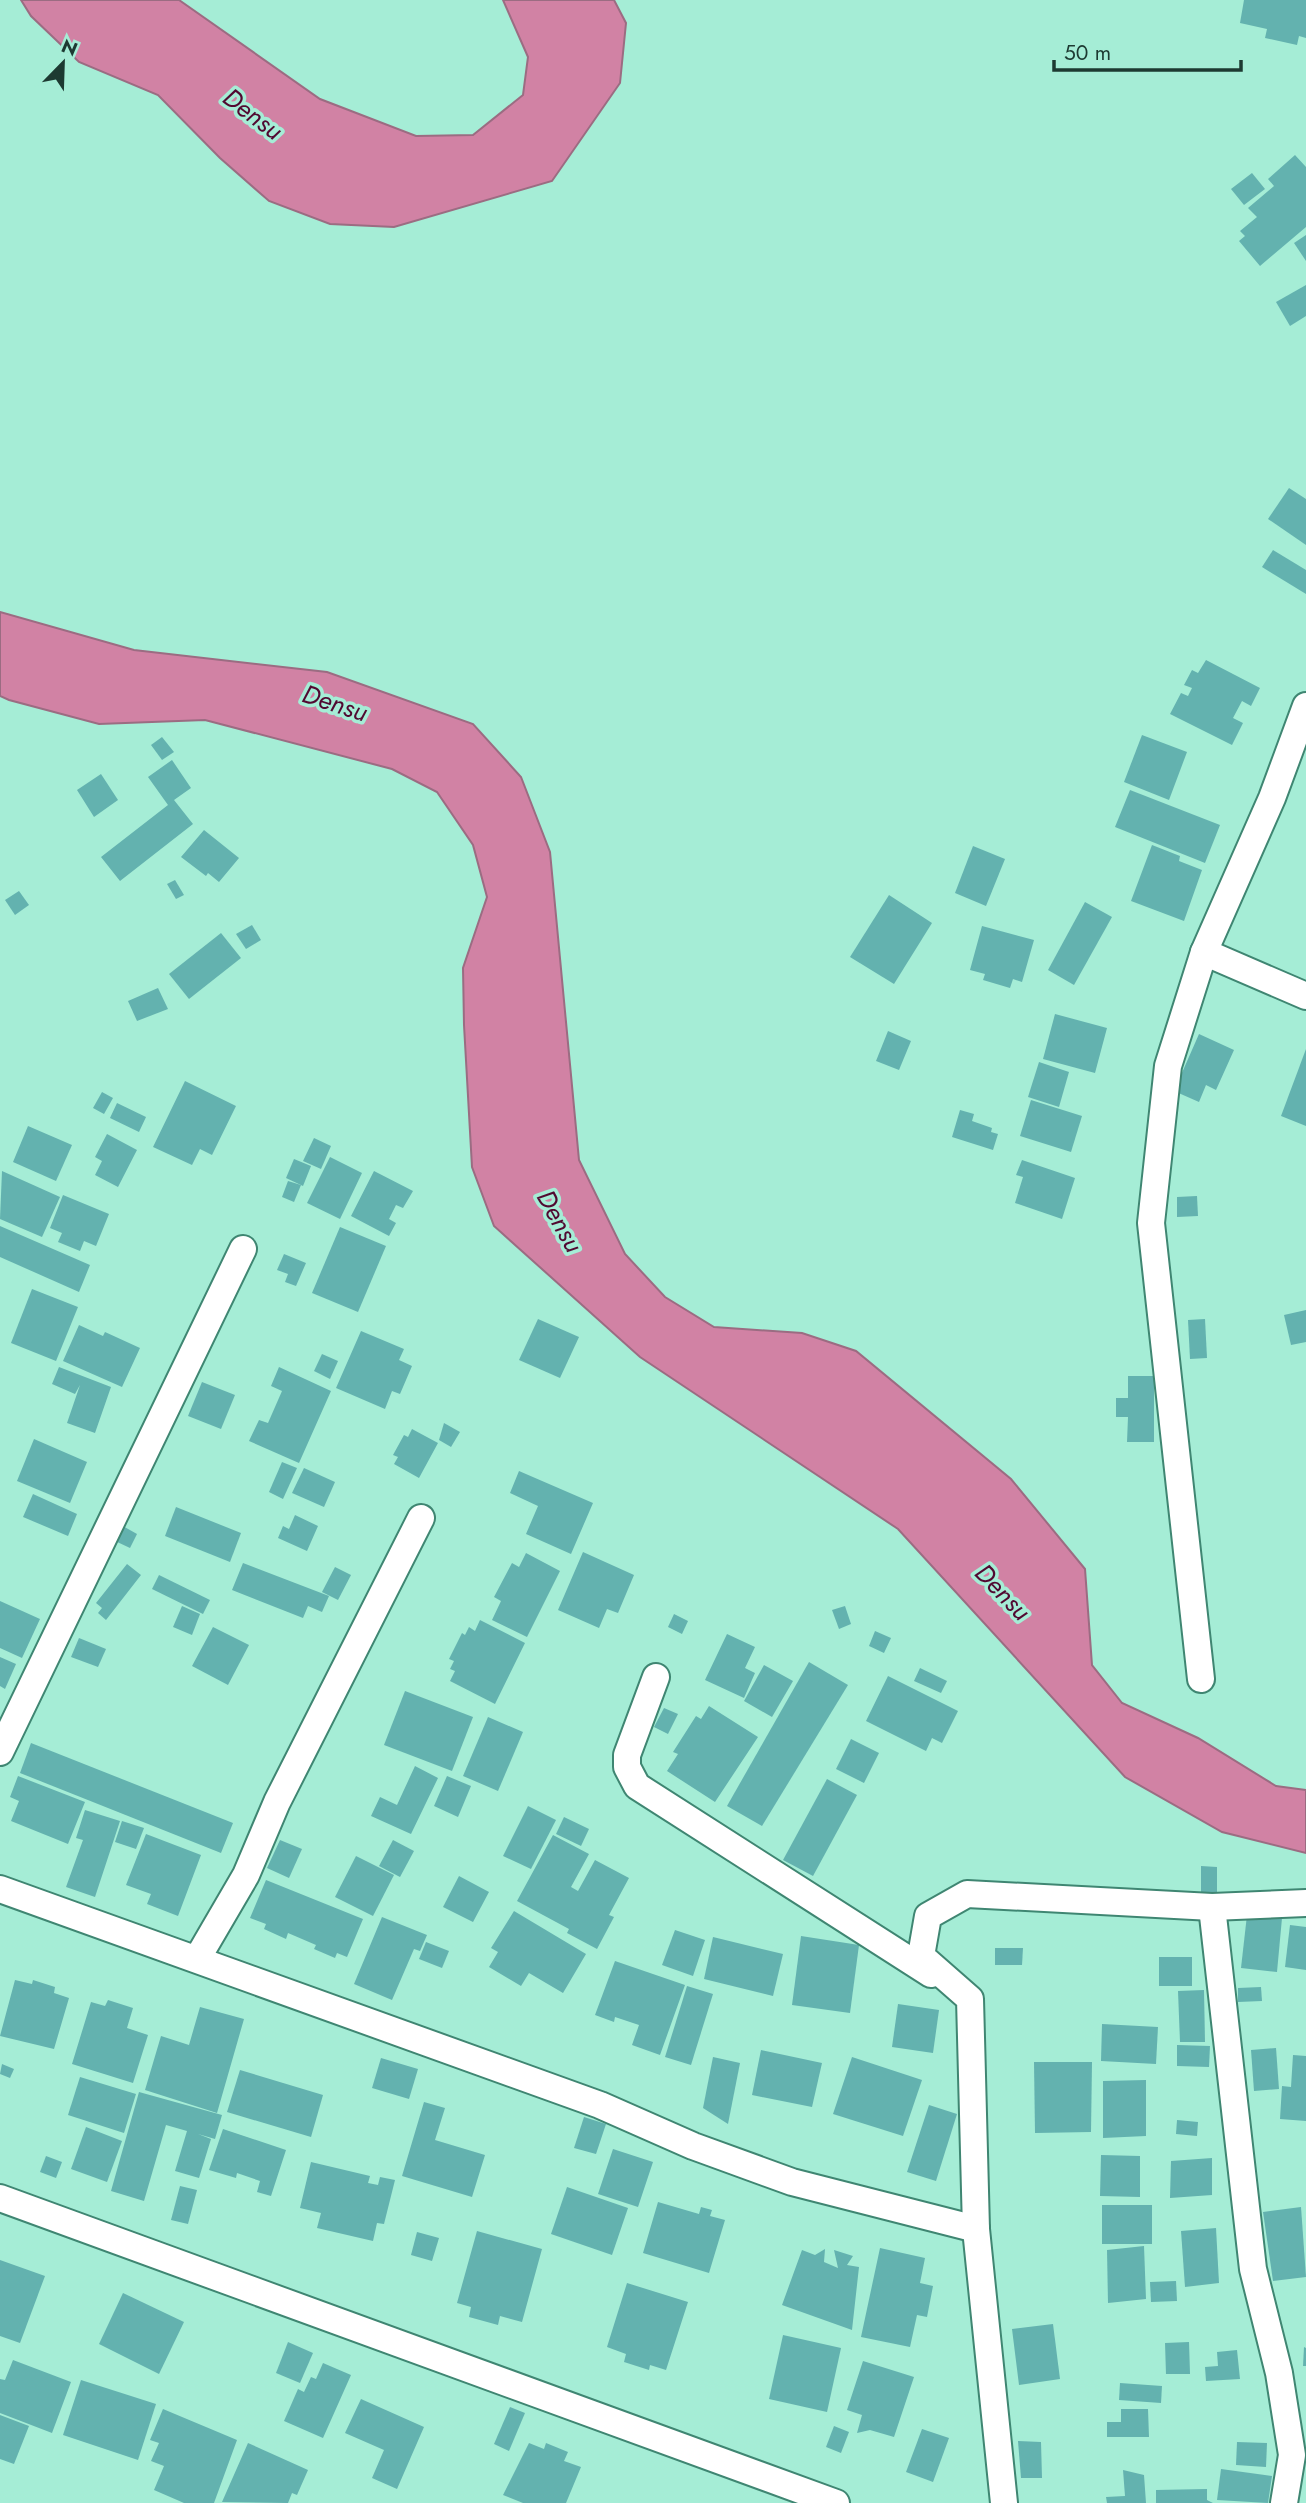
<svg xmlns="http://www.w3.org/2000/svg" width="1306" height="2503" font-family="Jost,sans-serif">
  <rect width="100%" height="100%" fill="#a5edd6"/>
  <g fill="#d182a4" stroke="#9b6c82" stroke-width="2">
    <polygon points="21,0 179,0 320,99 416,136 473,135 523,95 528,57 503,0 614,0 626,23 620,83 552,181 394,227 330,224 269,201 220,158 158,95 79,62 31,16"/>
    <polygon points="0,612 134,650 327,672 473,724 521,777 550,852 579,1160 625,1254 665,1297 714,1327 802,1333 856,1351 1011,1479 1085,1569 1092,1665 1122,1703 1198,1738 1276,1786 1306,1790 1306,1853 1222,1832 1125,1777 898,1529 640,1357 494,1226 472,1167 464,1025 463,968 487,897 473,845 437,792 392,769 205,720 99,724 9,700 0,696"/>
  </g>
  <g fill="#63b2af">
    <polygon points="1244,0 1306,0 1306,38 1299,36 1297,45 1265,38 1267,29 1240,23"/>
    <polygon points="1295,155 1306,167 1306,227 1260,266 1239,241 1245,236 1240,231 1257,217 1248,208 1274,186 1268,179"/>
    <polygon points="1252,173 1265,189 1244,205 1231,189"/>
    <polygon points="1306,235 1306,261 1294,243"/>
    <polygon points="1306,285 1306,316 1290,326 1276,302"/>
    <polygon points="1289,488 1306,499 1306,545 1268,519"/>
    <polygon points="1273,550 1306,570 1306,594 1262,567"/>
    <polygon points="1206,660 1260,688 1251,706 1242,701 1233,718 1243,723 1232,745 1170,714 1181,693 1188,696 1192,688 1184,685 1192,670 1198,673"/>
    <polygon points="1142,735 1187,752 1169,800 1124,782"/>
    <polygon points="162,737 174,752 162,760 151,745"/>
    <polygon points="172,760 191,788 174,800 193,824 120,881 101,857 168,805 148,777"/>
    <polygon points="101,774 118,800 94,817 77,790"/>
    <polygon points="1130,790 1220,825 1205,863 1115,827"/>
    <polygon points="204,830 239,858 219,882 208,873 206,876 181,857"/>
    <polygon points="1152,845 1180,856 1179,861 1202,870 1184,921 1131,901"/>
    <polygon points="973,846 1005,859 986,906 955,893"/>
    <polygon points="175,880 184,895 176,899 167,884"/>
    <polygon points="19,891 29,905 15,915 5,900"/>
    <polygon points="889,895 932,923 894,984 850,957"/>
    <polygon points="1085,902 1112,917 1074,985 1048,970"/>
    <polygon points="252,925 261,940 246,949 236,934"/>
    <polygon points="982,926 1034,940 1022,982 1013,979 1010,988 983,980 985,974 970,970"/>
    <polygon points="221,933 241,958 189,999 169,974"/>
    <polygon points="158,988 168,1009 137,1021 128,1001"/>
    <polygon points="1055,1014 1107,1028 1095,1073 1043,1059"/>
    <polygon points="888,1031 911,1041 899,1070 876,1061"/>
    <polygon points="1199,1034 1234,1050 1216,1090 1206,1085 1199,1102 1174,1091"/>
    <polygon points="1306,1049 1306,1126 1281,1116"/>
    <polygon points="1039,1062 1069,1072 1059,1107 1028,1097"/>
    <polygon points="185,1081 236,1106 212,1155 200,1149 192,1165 153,1147"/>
    <polygon points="102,1092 113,1098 104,1114 93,1108"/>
    <polygon points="1031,1100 1082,1116 1071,1152 1020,1136"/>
    <polygon points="117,1103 146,1117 139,1132 110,1118"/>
    <polygon points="960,1110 974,1114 972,1121 992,1128 991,1132 998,1134 993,1150 952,1137"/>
    <polygon points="28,1126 72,1145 56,1181 13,1162"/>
    <polygon points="107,1134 137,1150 118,1187 95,1175 102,1161 95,1157"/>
    <polygon points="314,1138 331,1146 321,1169 303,1161"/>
    <polygon points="330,1157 362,1173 340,1219 307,1203"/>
    <polygon points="294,1159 311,1166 303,1186 286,1178"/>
    <polygon points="1022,1160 1075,1178 1062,1219 1015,1203 1023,1177 1016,1175"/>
    <polygon points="2,1171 60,1197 42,1237 0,1219"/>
    <polygon points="374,1171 413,1191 403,1208 396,1205 389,1219 396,1223 389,1236 351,1216"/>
    <polygon points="288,1181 301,1185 294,1202 282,1197"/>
    <polygon points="63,1195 109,1214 96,1246 84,1241 80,1251 58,1242 62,1233 50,1228"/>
    <polygon points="1197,1196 1198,1216 1177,1217 1177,1197"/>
    <polygon points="0,1226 90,1265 79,1292 0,1257"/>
    <polygon points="340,1227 386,1246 358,1312 312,1293"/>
    <polygon points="284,1254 306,1263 296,1286 285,1282 288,1274 277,1270"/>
    <polygon points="32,1289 78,1307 56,1361 11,1343"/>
    <polygon points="1306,1310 1306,1342 1291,1345 1284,1315"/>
    <polygon points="538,1319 579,1337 560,1378 519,1360"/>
    <polygon points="1205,1319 1207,1358 1190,1359 1188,1320"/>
    <polygon points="79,1325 103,1336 105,1332 140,1348 122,1387 63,1361"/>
    <polygon points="361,1331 404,1349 399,1360 412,1366 400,1394 392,1391 385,1409 336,1388"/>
    <polygon points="322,1354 338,1361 330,1379 314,1371"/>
    <polygon points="59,1367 111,1387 95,1433 67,1423 80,1385 75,1394 52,1384"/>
    <polygon points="279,1367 331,1391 299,1463 249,1441 259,1420 268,1423 282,1391 271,1386"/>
    <polygon points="1128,1376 1154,1376 1154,1442 1127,1442 1128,1417 1116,1417 1116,1398 1128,1398"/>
    <polygon points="202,1382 235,1395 221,1429 188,1416"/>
    <polygon points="444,1423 460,1432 451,1447 439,1440"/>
    <polygon points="412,1429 438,1443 419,1478 394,1464 398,1457 393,1455 404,1435 408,1437"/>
    <polygon points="34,1439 87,1462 70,1503 17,1481"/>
    <polygon points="282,1462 297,1468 283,1499 269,1492"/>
    <polygon points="304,1468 335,1482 324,1507 292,1493"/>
    <polygon points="519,1471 593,1503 571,1554 526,1534 538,1506 510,1493"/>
    <polygon points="33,1494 77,1514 68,1536 23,1517"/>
    <polygon points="176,1507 241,1533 230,1562 165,1536"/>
    <polygon points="295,1515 318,1526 307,1551 278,1538 283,1526 289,1529"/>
    <polygon points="121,1525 137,1534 130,1548 113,1540"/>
    <polygon points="583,1552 634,1575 618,1613 607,1609 599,1628 558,1610"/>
    <polygon points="526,1553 560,1571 527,1637 492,1620 501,1601 494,1597 512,1563 519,1567"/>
    <polygon points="243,1563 329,1596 322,1612 308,1606 303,1618 232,1590"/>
    <polygon points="127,1564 141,1575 106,1620 98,1613 102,1608 96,1603"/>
    <polygon points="335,1567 351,1575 338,1600 322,1592"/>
    <polygon points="159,1575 210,1600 203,1614 152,1589"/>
    <polygon points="0,1601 40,1619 22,1658 0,1648"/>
    <polygon points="182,1606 200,1614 192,1635 173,1627"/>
    <polygon points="845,1606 851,1624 839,1629 832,1610"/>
    <polygon points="674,1614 688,1621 682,1634 668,1627"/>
    <polygon points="480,1620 525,1643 495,1704 450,1681 455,1671 450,1669 454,1661 449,1659 462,1633 465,1635 469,1627 475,1631"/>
    <polygon points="213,1627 249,1645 228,1685 192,1666"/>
    <polygon points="875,1631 891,1638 884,1653 869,1646"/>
    <polygon points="727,1634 755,1647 745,1668 755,1673 744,1698 705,1680"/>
    <polygon points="79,1638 106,1649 98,1667 71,1657"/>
    <polygon points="0,1657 16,1664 5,1689 0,1686"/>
    <polygon points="809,1662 848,1685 762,1826 727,1806"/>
    <polygon points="764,1665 793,1681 772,1717 744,1701"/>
    <polygon points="920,1668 947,1681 941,1693 914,1681"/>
    <polygon points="888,1676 958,1711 942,1743 932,1738 926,1751 866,1721"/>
    <polygon points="405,1691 473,1717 452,1771 384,1745"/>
    <polygon points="709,1706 758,1737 715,1802 667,1771 678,1754 673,1752 696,1716 701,1719"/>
    <polygon points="664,1708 678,1714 668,1734 654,1727"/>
    <polygon points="488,1717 523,1732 498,1791 463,1776"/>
    <polygon points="851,1739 879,1753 864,1783 836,1769"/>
    <polygon points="31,1743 233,1823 221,1853 20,1773"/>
    <polygon points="415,1766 438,1778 411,1834 371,1816 380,1797 397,1805"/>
    <polygon points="18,1776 85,1802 68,1844 11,1821 19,1801 10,1797"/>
    <polygon points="447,1776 471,1786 458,1817 434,1806"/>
    <polygon points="827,1779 857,1795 813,1876 783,1860"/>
    <polygon points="528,1806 556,1820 531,1869 503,1856"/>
    <polygon points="85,1810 120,1821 95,1897 66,1887 83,1840 76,1838"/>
    <polygon points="564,1817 589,1829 581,1846 556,1834"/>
    <polygon points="122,1821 144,1828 136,1849 115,1842"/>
    <polygon points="146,1834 201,1855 178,1916 147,1904 151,1894 126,1885"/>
    <polygon points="553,1835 589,1854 571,1887 578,1891 595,1860 629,1878 609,1915 614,1917 597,1949 567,1933 569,1929 517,1901"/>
    <polygon points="280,1840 302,1849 289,1878 267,1868"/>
    <polygon points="393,1840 414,1851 400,1877 379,1866"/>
    <polygon points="356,1856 394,1875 373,1916 335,1897"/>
    <polygon points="1201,1866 1217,1867 1217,1892 1201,1892"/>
    <polygon points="459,1876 489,1892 473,1922 443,1907"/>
    <polygon points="266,1880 363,1919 347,1957 337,1953 335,1958 314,1949 316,1945 288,1933 286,1939 264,1929 266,1924 250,1918"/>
    <polygon points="514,1911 586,1954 563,1993 529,1973 521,1986 489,1967 498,1952 491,1948"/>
    <polygon points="1247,1915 1282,1918 1277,1972 1241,1968"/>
    <polygon points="382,1917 427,1935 420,1951 414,1949 392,2000 354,1984"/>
    <polygon points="1290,1925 1306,1927 1306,1970 1285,1967"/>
    <polygon points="675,1930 705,1940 693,1976 662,1965"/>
    <polygon points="801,1936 859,1945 850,2013 792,2005"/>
    <polygon points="713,1937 783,1954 773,1996 704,1979"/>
    <polygon points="426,1942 449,1951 442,1968 419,1959"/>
    <polygon points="995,1948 1023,1948 1022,1965 995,1965"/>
    <rect x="1159" y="1957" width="33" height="29"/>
    <polygon points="615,1961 685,1985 660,2055 632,2045 639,2025 615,2017 614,2022 595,2015"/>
    <polygon points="15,1980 32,1984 33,1980 55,1987 54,1993 69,1998 54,2049 0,2036"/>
    <polygon points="687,1986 713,1994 691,2065 665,2057"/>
    <polygon points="1261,1987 1262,2001 1238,2002 1238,1988"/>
    <polygon points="1204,1990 1205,2042 1180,2042 1178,1991"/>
    <polygon points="108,2000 133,2008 127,2028 148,2035 133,2083 72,2064 91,2002 105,2006"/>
    <polygon points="898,2004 939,2010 933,2053 892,2047"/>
    <polygon points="200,2007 244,2019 217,2113 145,2090 161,2036 189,2045"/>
    <polygon points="1102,2024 1158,2027 1156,2064 1101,2061"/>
    <polygon points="1177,2045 1210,2046 1209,2067 1177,2066"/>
    <polygon points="1276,2048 1279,2089 1254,2091 1251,2050"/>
    <polygon points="761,2050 822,2063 812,2107 752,2095"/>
    <polygon points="1293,2055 1306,2056 1306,2121 1280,2119 1282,2086 1291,2087"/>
    <polygon points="713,2057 740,2063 728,2124 703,2108"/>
    <polygon points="852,2057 922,2080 903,2136 833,2114"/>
    <polygon points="381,2058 418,2069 409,2099 372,2088"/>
    <polygon points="1034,2062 1092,2062 1091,2132 1035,2133"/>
    <polygon points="2,2064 14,2069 10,2078 0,2074"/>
    <polygon points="240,2070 323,2095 311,2137 227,2112"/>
    <polygon points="80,2077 136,2094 124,2133 68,2115"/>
    <polygon points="1146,2080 1146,2136 1103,2138 1103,2081"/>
    <polygon points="139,2092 222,2115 215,2139 198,2134 211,2139 199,2178 175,2171 187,2131 166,2125 144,2201 111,2191"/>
    <polygon points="424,2102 445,2108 435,2140 485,2155 472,2197 402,2176"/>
    <polygon points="929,2105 957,2114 936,2181 907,2172"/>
    <polygon points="584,2117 606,2124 596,2154 574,2148"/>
    <polygon points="1177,2120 1198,2122 1197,2136 1176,2134"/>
    <polygon points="86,2127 122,2141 107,2182 71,2169"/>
    <polygon points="223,2129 286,2150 271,2196 257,2192 260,2181 237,2173 236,2178 209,2170"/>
    <polygon points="613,2149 653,2162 638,2207 598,2194"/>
    <polygon points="1101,2155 1140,2156 1140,2197 1100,2196"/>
    <polygon points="46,2156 62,2162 56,2178 40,2172"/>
    <polygon points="1212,2158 1212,2195 1170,2198 1171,2161"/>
    <polygon points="311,2162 370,2176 368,2183 378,2185 380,2177 395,2180 384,2224 377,2223 373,2241 317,2228 321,2213 300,2208"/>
    <polygon points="180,2186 197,2190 188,2224 171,2220"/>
    <polygon points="567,2187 628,2208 612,2255 551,2234"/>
    <polygon points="658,2202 699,2214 701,2207 712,2210 710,2216 725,2220 709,2273 643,2253"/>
    <rect x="1102" y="2205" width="50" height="39"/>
    <polygon points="1301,2207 1306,2277 1273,2281 1263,2212"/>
    <polygon points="1216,2228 1219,2283 1185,2287 1181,2231"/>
    <polygon points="477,2231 542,2249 522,2322 500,2316 498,2325 469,2317 471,2307 457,2303"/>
    <polygon points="417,2232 439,2238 432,2261 411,2255"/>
    <polygon points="1144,2246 1146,2299 1108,2303 1107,2250"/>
    <polygon points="880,2248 925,2258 920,2283 933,2286 927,2317 917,2315 910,2347 861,2337"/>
    <polygon points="825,2249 824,2262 838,2268 834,2250 853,2256 847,2265 859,2267 852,2330 782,2305 802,2250 815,2255"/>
    <polygon points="0,2260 45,2276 20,2343 0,2336"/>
    <polygon points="1176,2281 1177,2301 1151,2302 1150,2282"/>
    <polygon points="627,2283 688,2302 666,2370 650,2365 649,2370 624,2362 626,2354 607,2347"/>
    <polygon points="123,2293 184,2322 159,2374 99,2344"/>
    <polygon points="1053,2324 1060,2379 1019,2385 1012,2329"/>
    <polygon points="783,2335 841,2348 827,2412 769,2399"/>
    <polygon points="288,2342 313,2353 300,2383 276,2373"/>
    <polygon points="1189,2342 1190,2374 1166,2374 1165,2343"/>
    <polygon points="1304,2347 1306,2348 1306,2366 1303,2366"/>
    <polygon points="1237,2350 1240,2379 1206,2381 1205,2367 1218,2366 1217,2352"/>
    <polygon points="13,2360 71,2382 52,2433 0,2413 0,2379 5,2380"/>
    <polygon points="863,2361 914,2377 894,2437 870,2430 857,2433 862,2415 847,2410"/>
    <polygon points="323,2363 351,2375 323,2438 284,2421 298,2389 304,2392 311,2377 316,2379"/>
    <polygon points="81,2380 156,2404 138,2460 63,2435"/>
    <polygon points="1120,2383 1162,2386 1161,2403 1119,2400"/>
    <polygon points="361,2399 424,2427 397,2489 372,2478 384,2450 345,2433"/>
    <polygon points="510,2407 525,2413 509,2451 494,2444"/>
    <polygon points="163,2409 237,2440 214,2503 184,2503 154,2490 164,2466 151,2461 159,2443 150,2440"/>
    <polygon points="1121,2409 1148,2409 1149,2437 1107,2437 1107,2422 1121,2422"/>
    <polygon points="0,2415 29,2426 14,2464 0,2459"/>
    <polygon points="834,2426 849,2432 841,2453 826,2447"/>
    <polygon points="922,2429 949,2438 933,2482 906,2472"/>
    <polygon points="1018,2441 1041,2442 1042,2478 1021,2478"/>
    <polygon points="1237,2442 1267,2443 1266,2467 1236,2465"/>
    <polygon points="248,2443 308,2470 297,2495 292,2493 288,2503 222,2502"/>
    <polygon points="529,2443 544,2449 546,2443 568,2452 564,2461 581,2467 566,2503 523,2503 503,2495"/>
    <polygon points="1221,2469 1272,2476 1268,2503 1217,2500"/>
    <polygon points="1123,2470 1144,2475 1146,2503 1107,2503 1106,2497 1125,2496"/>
    <polygon points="1207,2489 1207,2500 1213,2503 1156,2503 1156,2490"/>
  </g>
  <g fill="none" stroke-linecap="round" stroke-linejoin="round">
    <g stroke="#3f8672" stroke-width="30">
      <g id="minor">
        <polyline points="1204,952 1306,996"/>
        <polyline points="656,1677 627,1755 627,1767 637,1786 931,1974"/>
        <polyline points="1201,1679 1151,1223 1168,1066 1204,952 1272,798 1306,706"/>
        <polyline points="0,1752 243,1249"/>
        <polyline points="0,1889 600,2105 693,2146 792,2182 976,2229"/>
        <polyline points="1212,1907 1253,2269 1279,2373 1292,2455 1284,2503"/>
        <polyline points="197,1959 246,1875 277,1802 421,1518"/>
        <polyline points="0,2198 836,2503"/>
        <polyline points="1004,2503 976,2229 970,1999 921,1956 928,1916 967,1894 1212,1907 1306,1903"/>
      </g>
    </g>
    <use href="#minor" stroke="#fff" stroke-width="26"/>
  </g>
  <g text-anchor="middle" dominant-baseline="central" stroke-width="7" stroke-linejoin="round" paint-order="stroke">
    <g font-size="26" font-style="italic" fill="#510931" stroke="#a5edd6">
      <text transform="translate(253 114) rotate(37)">Densu</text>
      <text transform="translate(335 703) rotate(18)">Densu</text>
      <text transform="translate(560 1221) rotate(61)">Densu</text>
      <text transform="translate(1003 1592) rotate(46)">Densu</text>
    </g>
  </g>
  <g transform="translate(63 63) rotate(23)" stroke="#a5edd6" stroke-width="5" paint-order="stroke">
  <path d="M0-5L12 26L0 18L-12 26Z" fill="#1d3a32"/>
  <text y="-10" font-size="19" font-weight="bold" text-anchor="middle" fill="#1d3a32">N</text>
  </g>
  <path d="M1054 60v10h187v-10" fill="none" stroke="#1d3a32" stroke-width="3.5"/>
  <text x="1064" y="60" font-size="21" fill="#1d3a32" stroke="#a5edd6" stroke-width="5" paint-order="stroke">50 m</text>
</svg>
